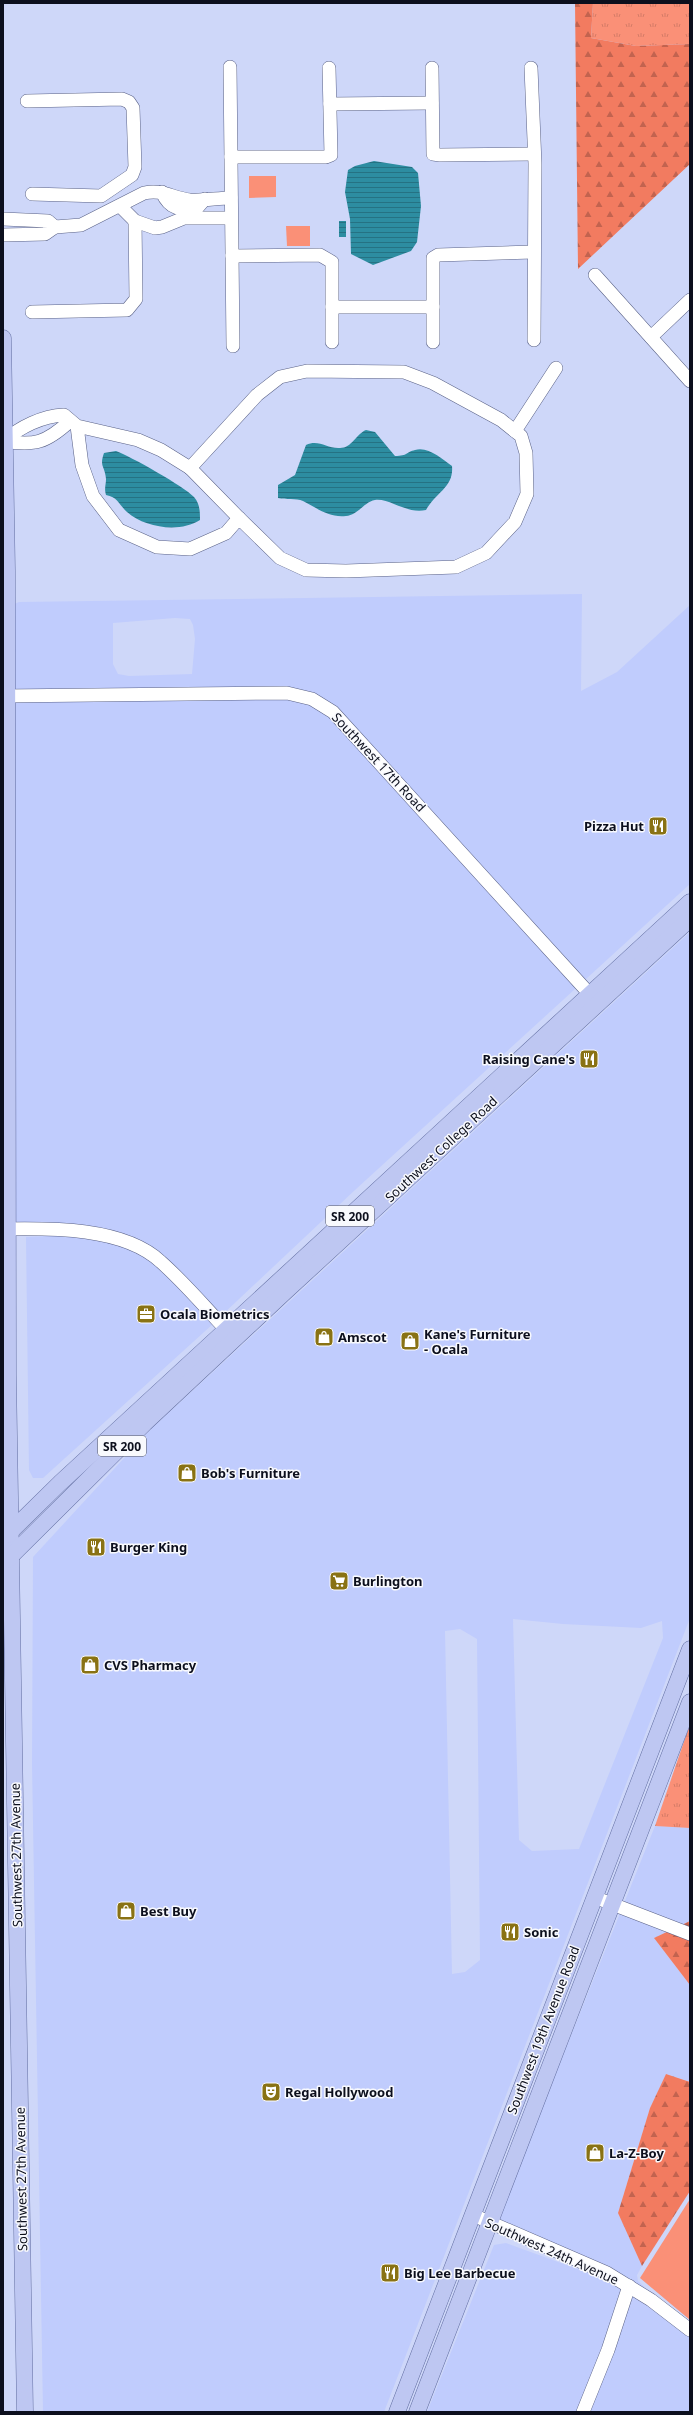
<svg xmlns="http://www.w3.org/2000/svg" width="693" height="2415" font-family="'Noto Sans',sans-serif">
  <defs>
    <pattern id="grass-tufts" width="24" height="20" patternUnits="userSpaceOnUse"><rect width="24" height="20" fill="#fa9077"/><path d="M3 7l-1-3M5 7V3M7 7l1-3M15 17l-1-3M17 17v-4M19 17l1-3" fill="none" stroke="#d57b66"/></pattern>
    <pattern id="forest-firs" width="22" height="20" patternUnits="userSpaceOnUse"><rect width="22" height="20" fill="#f27b60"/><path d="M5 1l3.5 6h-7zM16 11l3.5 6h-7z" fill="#c2634f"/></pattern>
    <pattern id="water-rules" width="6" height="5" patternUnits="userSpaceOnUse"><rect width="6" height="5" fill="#2d8da1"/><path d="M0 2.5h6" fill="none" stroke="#257283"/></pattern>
  </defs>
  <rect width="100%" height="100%" fill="#ced7f9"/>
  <g fill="#c0ccfd" fill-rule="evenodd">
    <path d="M582 594 581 691 617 672 690 605V884L355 1190 221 1316 135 1240 100 1228 65 1224H13L12 605 19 602ZM175 618 190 619 193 625 195 639 192 674 129 676 118 674 113 664V623Z"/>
    <path d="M690 932V1618L384 2412H43L32 1764 33 1557 149 1431ZM513 1619 563 1624 641 1628 662 1621 663 1638 579 1849 532 1851 519 1840ZM460 1629 477 1639 480 1960 465 1972 452 1974 445 1631Z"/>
    <polygon points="65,1235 99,1239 132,1250 157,1265 214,1323 43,1478 33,1478 29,1470 26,1237"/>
    <polygon points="655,1826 690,1828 690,1921 654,1938 690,1985 690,2082 666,2074 650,2108 618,2213 642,2266 637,2275 638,2281 654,2296 497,2220"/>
    <polygon points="506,2243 605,2279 648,2305 690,2337 690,2412 427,2412 494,2245"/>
  </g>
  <g fill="url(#grass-tufts)">
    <polygon points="593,3 690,3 690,44 636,46 591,38"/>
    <polygon points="690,1724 690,1828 655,1826"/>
  </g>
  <g fill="url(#forest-firs)">
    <polygon points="575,3 593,3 591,38 636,46 690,44 690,164 578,269"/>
    <polygon points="690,1921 690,1985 654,1938"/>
    <polygon points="666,2074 690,2082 690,2191 642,2266 618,2213 650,2108"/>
  </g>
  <g fill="#fa9077">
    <polygon points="249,176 276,176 276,197 249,198"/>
    <polygon points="286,226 310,226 310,246 287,246"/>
    <polygon points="690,2199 690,2320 640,2278"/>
  </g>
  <g fill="url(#water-rules)">
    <polygon points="374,161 412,167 418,173 421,206 417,242 411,251 373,265 351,254 350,219 345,192 348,170 355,166"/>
    <rect x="339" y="221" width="7" height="16"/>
    <path d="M366 430 375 432 395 456C408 456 406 452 415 450 428 446 442 459 452 466 454 487 436 492 426 510 405 514 390 498 375 500 364 502 358 515 346 516 329 518 317 508 303 501 296 498 286 500 278 498V485L295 475 306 445C319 439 327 449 340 448 352 448 356 434 366 430Z"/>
    <path d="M116 451C130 456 185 487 194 497 200 504 200 512 200 520 180 533 145 528 127 512 119 505 118 497 106 495 104 488 106 485 106 479 105 466 99 467 104 453Z"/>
  </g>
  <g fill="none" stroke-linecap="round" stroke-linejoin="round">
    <g stroke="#5a6287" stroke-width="14">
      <g id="minor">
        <polyline points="230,67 233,346"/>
        <polyline points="432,68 433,154 440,155 534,154"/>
        <polyline points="531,68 535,164 534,340"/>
        <polyline points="27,101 122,99 129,102 133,108 135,167 132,175 101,196 32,194"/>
        <polyline points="330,104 432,103"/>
        <polyline points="231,157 326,157 331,155 329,68"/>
        <path d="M162 192C169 209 182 212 198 207L205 199"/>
        <polyline points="120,206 135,221 155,228 162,227 184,218 231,218"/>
        <polyline points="3,219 48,221 55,227 45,234 3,235"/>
        <path d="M55 227 81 225 144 193C163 189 172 198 190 200 203 201 218 198 231 198"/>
        <polyline points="232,256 320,255 332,262 332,342"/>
        <polyline points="595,275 690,381"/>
        <polyline points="332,307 433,307"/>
        <polyline points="32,312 127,310 136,299 135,221"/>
        <polyline points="651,337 690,300"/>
        <polyline points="433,342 433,258 438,255 533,252"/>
        <polyline points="515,431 556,368"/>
        <path d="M3 441C35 446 46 443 70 421"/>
        <path d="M4 441C20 427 42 416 64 415L77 426 82 465 93 496 119 530 157 547 190 549 226 533 239 518 280 558 306 570 346 571 456 567 486 553 515 522 527 494 526 453 521 436 501 420 433 383 404 372 307 371 280 377 257 395 190 468 161 450 138 440 77 426"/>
        <polyline points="190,468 239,518"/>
        <polyline points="3,696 287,693 312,699 333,712 596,1001"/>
        <path d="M3 1229C50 1228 124 1227 161 1262 187 1285 209 1312 233 1337"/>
        <polyline points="594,1897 690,1934"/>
        <polyline points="473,2215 607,2273 651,2300 690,2330"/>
        <polyline points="583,2412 608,2350 629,2286"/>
      </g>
    </g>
    <g stroke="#636fa2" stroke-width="17">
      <g id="major">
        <polyline points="3,338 7,571 8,1375 25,2412"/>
        <polyline points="7,1535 60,1483 690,902"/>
        <polyline points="7,1560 145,1423 285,1292 690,919"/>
        <polyline points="397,2412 690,1649"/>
        <polyline points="417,2412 690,1702"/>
      </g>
    </g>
    <use href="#minor" stroke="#fff" stroke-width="13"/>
    <use href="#major" stroke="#bec7f2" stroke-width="16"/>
  </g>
  <defs>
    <g id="restaurant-square" transform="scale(1)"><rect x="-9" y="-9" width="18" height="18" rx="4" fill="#897214" stroke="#f8f9fd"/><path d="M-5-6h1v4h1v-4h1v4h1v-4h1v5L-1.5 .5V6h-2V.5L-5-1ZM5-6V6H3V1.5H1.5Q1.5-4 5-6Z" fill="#fff"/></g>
    <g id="office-square" transform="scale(1)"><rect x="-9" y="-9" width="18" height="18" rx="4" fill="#897214" stroke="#f8f9fd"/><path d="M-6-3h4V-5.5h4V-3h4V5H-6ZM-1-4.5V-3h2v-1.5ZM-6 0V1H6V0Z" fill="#fff"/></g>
    <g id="shop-square" transform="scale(1)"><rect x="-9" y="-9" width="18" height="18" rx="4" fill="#897214" stroke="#f8f9fd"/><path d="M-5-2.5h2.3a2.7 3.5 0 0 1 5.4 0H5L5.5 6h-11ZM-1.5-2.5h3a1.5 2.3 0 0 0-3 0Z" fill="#fff"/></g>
    <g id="supermarket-square" transform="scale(1)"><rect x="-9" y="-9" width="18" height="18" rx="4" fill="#897214" stroke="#f8f9fd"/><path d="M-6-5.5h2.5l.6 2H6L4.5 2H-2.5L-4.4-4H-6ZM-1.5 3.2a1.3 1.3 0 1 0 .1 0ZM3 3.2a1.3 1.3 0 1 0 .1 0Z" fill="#fff"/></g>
    <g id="theatre-square" transform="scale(1)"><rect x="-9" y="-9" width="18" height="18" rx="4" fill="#897214" stroke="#f8f9fd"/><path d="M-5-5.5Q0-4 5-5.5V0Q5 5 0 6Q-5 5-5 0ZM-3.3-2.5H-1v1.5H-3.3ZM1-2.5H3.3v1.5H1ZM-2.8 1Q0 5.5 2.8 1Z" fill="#fff"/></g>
  </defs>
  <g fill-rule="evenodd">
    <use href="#restaurant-square" x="658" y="826"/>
    <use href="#restaurant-square" x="589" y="1059"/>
    <use href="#office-square" x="146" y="1314"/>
    <use href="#shop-square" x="324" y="1337"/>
    <use href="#shop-square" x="410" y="1341"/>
    <use href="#shop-square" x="187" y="1473"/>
    <use href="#restaurant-square" x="96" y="1547"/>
    <use href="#supermarket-square" x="339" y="1581"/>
    <use href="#shop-square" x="90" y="1665"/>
    <use href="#shop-square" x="126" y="1911"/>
    <use href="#restaurant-square" x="510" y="1932"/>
    <use href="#theatre-square" x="271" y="2092"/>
    <use href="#shop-square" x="595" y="2153"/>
    <use href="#restaurant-square" x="390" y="2273"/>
  </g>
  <g text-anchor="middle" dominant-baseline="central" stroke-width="3" stroke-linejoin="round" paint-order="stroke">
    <g fill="#f8f9fd" stroke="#535560" stroke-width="1">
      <rect x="326" y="1206" width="48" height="20" rx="3"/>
      <rect x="98" y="1436" width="48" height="20" rx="3"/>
    </g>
    <g font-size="12" font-weight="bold" fill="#0c0f1d">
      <text x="350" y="1216">SR 200</text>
      <text x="122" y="1446">SR 200</text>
    </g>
    <g font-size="13" fill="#0c0f1d" stroke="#f8f9fd">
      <text transform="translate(379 762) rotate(47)">Southwest 17th Road</text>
      <text transform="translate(441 1149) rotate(-43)">Southwest College Road</text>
      <text transform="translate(16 1855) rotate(-91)">Southwest 27th Avenue</text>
      <text transform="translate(543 2030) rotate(-69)">Southwest 19th Avenue Road</text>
      <text transform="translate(21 2179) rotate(-91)">Southwest 27th Avenue</text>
      <text transform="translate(552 2251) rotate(24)">Southwest 24th Avenue</text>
    </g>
    <g font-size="13" font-weight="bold" fill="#0c0f1d" stroke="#f8f9fd" text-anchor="start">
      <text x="644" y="826" text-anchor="end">Pizza Hut</text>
      <text x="575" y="1059" text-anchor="end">Raising Cane's</text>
      <text x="160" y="1314">Ocala Biometrics</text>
      <text x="424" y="1334">Kane's Furniture<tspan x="424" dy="15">- Ocala</tspan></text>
      <text x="338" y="1337">Amscot</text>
      <text x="201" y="1473">Bob's Furniture</text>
      <text x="110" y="1547">Burger King</text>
      <text x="353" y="1581">Burlington</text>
      <text x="104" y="1665">CVS Pharmacy</text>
      <text x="140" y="1911">Best Buy</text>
      <text x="524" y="1932">Sonic</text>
      <text x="285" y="2092">Regal Hollywood</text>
      <text x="609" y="2153">La-Z-Boy</text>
      <text x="404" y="2273">Big Lee Barbecue</text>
    </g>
  </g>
  <rect width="693" height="2415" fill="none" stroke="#0c0f1d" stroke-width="8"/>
</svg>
